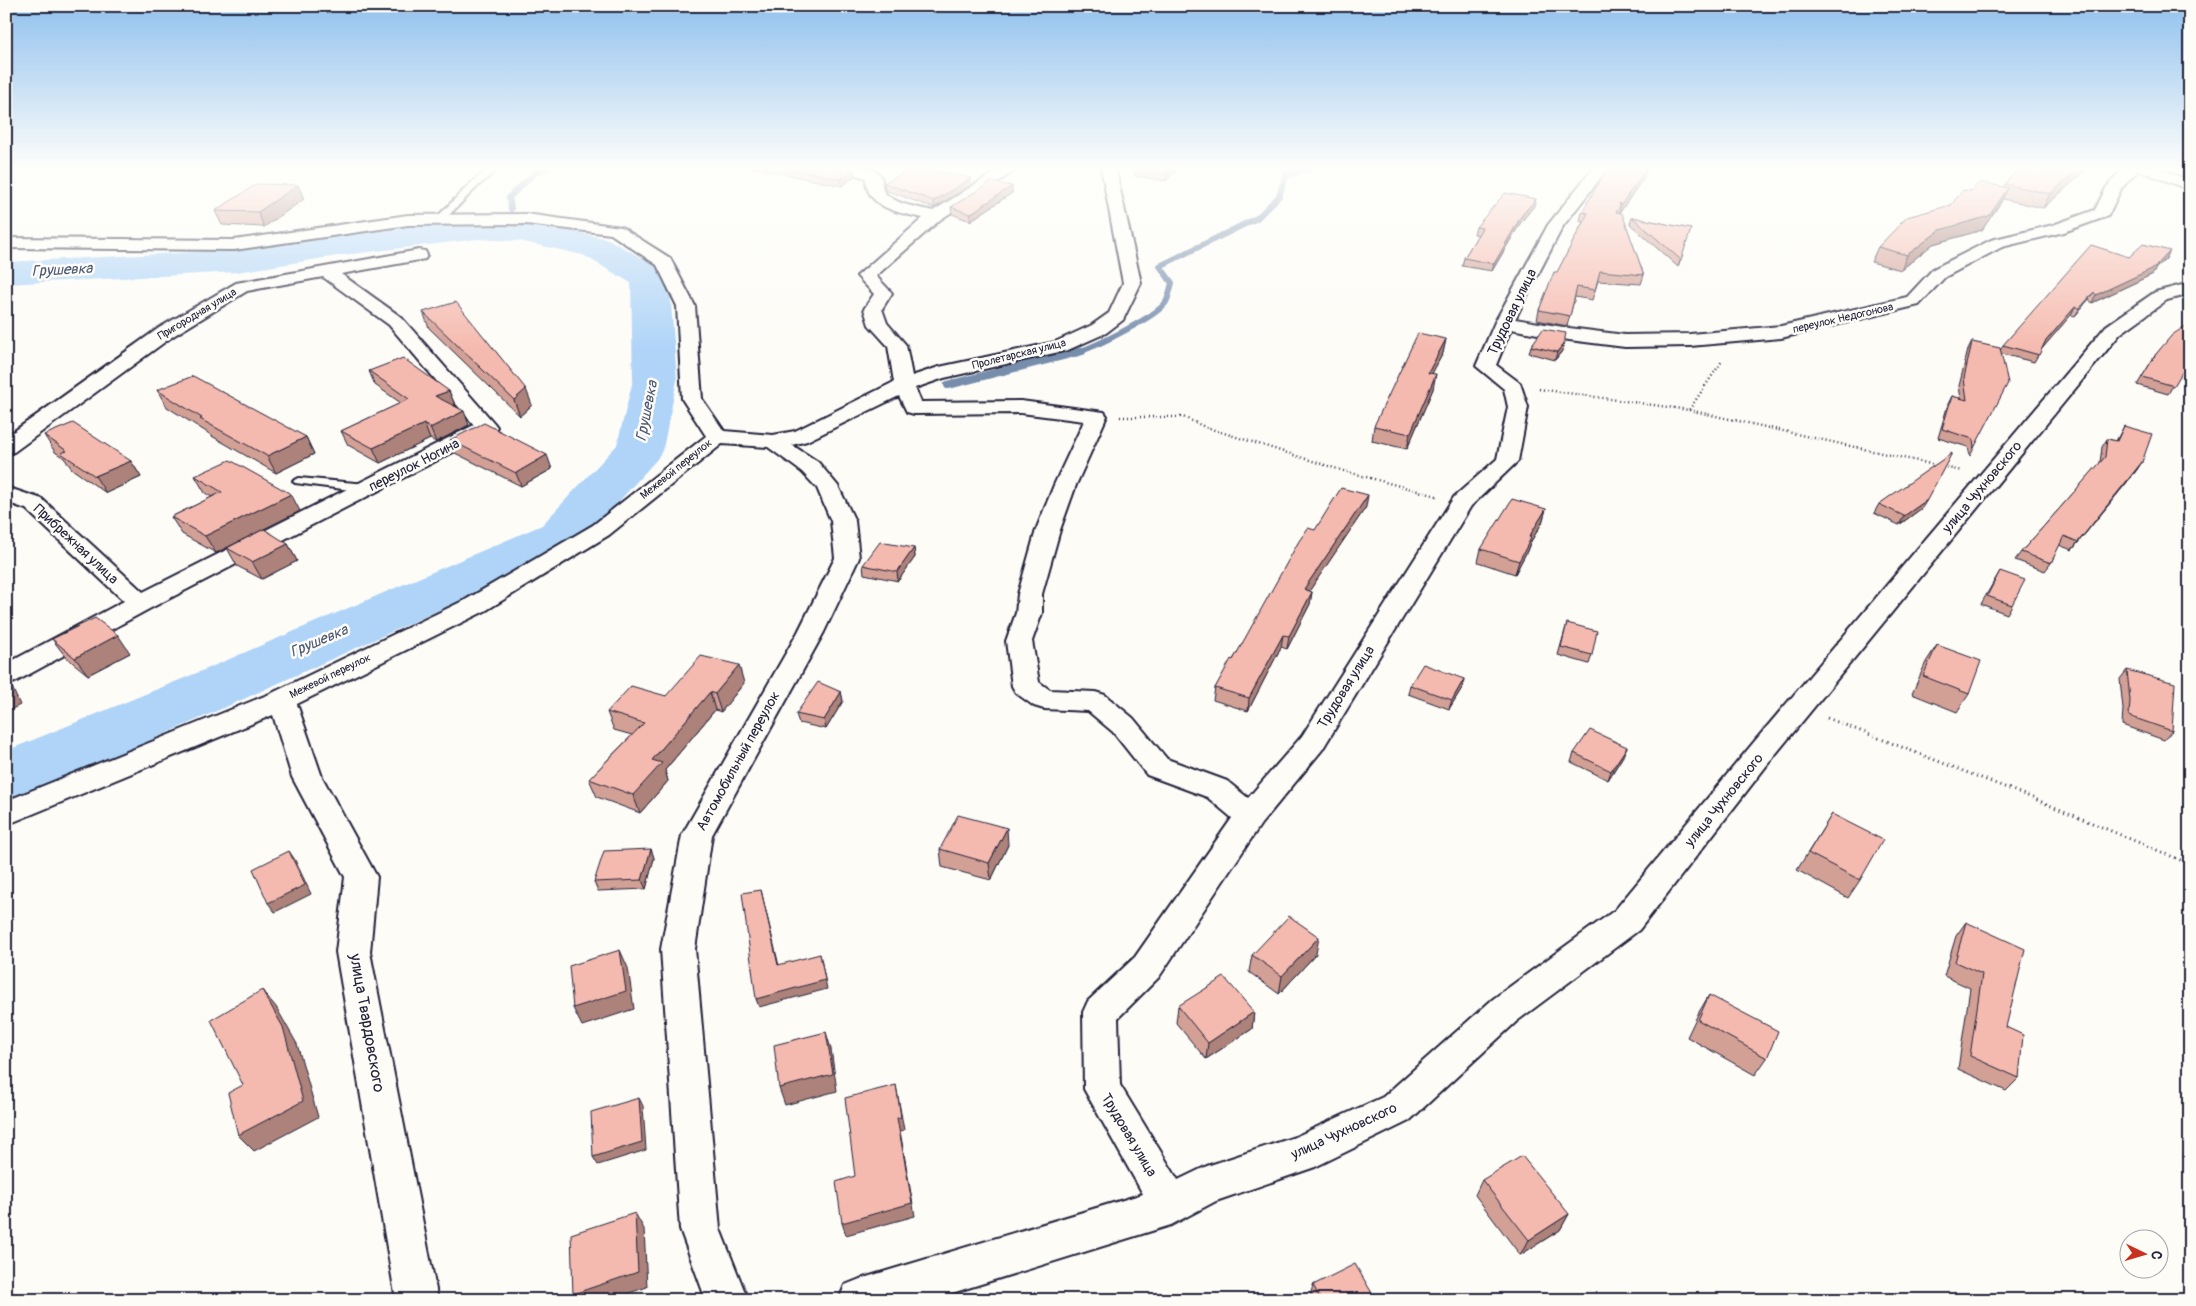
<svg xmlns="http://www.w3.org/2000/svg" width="2196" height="1306" font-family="Pangolin,sans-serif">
  <rect width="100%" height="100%" fill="#fdfcf7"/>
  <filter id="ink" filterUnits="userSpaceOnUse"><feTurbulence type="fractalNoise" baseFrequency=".02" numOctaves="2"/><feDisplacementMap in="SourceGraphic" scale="10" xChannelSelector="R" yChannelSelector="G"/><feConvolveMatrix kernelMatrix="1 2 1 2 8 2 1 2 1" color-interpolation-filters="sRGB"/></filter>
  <g filter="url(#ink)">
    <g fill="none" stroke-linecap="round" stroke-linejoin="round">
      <g stroke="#778dac" stroke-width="6">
        <polyline points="511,209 509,197 536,172 548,167"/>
        <path d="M1078 352C1094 347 1158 316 1166 302 1169 297 1170 289 1172 283L1160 266 1257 218 1279 196 1286 175 1313 167"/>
      </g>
      <polyline stroke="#778dac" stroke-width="8" points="948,385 1082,351"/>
      <polygon fill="#afd4f8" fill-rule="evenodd" points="478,217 520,219 608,239 663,270 669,278 677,380 663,449 657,459 578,547 246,698 29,794 6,801 6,751 204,670 542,525 617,445 633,380 631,283 583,255 520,241 478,239 343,255 237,272 6,284 6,262 237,250 343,233"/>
      <g stroke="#22223b" stroke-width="4">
        <g id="service">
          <polygon points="491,167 500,167 478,186 442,222 436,222 436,218 472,182"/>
          <polygon points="299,478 367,484 373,488 367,492 295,483 293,481"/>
        </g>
      </g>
      <g stroke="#22223b" stroke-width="4">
        <g id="minor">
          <path d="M839 167C848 167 875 166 880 175 884 180 880 187 885 193 897 205 917 207 933 211L1003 167H1021L941 219 876 276 892 293 882 309 887 323 906 345 912 376 939 367 1055 342 1092 325 1109 313 1123 283 1101 167H1115L1141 283 1123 320 1106 333 1068 350 944 378 915 388 921 402 1021 401 1104 412 1107 416 1076 485 1060 530 1042 594V613L1032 641 1039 682 1050 690 1095 692 1105 695 1133 718 1167 759 1227 781 1248 798 1302 736 1454 497 1497 459 1508 407 1504 389 1476 366 1495 322 1548 225 1594 167H1609L1563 226 1515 319 1569 328 1625 335 1690 334 1781 326 1907 297 1933 269 1991 240 2053 225 2095 210 2106 188 2124 167H2156L2190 181V190L2138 170 2121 189 2108 216 2064 232 2002 247 1945 277 1919 305 1781 338 1690 346 1625 347 1569 340 1511 329 1496 365 1520 383 1528 407 1518 461 1471 506 1322 750 1261 824 1159 977 1118 1018 1120 1085 1178 1180 1207 1166 1295 1137 1383 1097 1493 999 1615 910 1754 742 2106 326 2155 292 2190 283V294L2167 300 2120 334 1774 756 1639 930 1517 1021 1409 1121 1315 1167 1216 1201 1171 1225 968 1288 930 1300H839L845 1285 860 1279 1143 1194 1084 1089 1083 1012 1088 1001 1135 957 1232 818 1207 797 1147 775 1113 732 1088 711 1044 709 1034 706 1016 693 1012 686 1006 641 1016 613 1018 594 1036 530 1054 485 1084 421 1021 413 914 414 907 412 899 396 807 441 792 445 818 462 838 486 855 521 859 558 824 632 712 835 695 949 720 1229 748 1300H706L680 1229 661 949 682 835 798 632 835 558 831 521 817 488 802 472 768 447 722 444 609 535 485 611 297 704 322 777 377 877 370 952 438 1300H396L336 952 345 877 292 777 273 715 6 825V801L272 693 467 599 593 525 706 436 682 399 677 306 657 265 611 234 526 224 408 225 234 250 6 248V238L234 240 408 215 526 214 621 227 670 258 695 306 702 399 724 431 773 435 795 431 894 382 888 346 869 325 864 309 874 294 857 276 923 218C901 213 865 208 866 178L841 170Z"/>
          <polygon points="419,250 425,251 427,255 425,259 341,274 401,317 494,423 497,427 494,431 149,609 15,682 6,685 6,664 124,601 26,509 6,502 6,487 42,499 143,592 474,425 389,325 323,277 247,291 173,336 14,452 6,453 6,437 159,328 236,283"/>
        </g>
      </g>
      <g stroke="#22223b" stroke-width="2.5" stroke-dasharray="1 3" stroke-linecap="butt">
        <polyline points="1539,389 1689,410 1722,361"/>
        <polyline points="1689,410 1962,471"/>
        <polyline points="1120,417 1183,417 1205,427 1344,471 1437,496"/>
      </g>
      <polyline stroke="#22223b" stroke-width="3" stroke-dasharray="1 4" stroke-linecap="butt" points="1827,718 2030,797 2190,864"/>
      <use href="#service" fill="#fdfcf7" fill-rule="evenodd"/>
      <use href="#minor" fill="#fdfcf7" fill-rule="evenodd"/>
    </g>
    <g fill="#d3a096" stroke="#22223b">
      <polygon points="749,167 846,167 854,170 855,176 842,186"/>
      <polygon points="1180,167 1166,181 1135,176 1135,170"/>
      <polygon points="2090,167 2043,208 2003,199 1982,230 1933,244 1901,270 1871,262 1878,247 1951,205 1971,191 2004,187 2005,184"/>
      <polygon points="1644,177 1620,212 1644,275 1641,284 1598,281 1592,300 1575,297 1567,326 1537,320 1539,310 1583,222 1580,221 1582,212"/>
      <polygon points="884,183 971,185 934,208 885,190"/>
      <polygon points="298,185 304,199 264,227 222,225 215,211"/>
      <polygon points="1012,186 1012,193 970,221 952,214 951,207"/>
      <polygon points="1536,199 1534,206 1521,222 1492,271 1462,266 1464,258 1478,235 1474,234 1476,227"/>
      <polygon points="1632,217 1691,229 1678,267 1630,224"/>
      <polygon points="2129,257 2166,259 2156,268 2153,274 2092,303 2089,299 2075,316 2071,315 2042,348 2034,362 2002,354 1974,448 1970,456 1968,447 1938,438 1948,404 1952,396 1961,399 1959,386 1968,350 1972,342 2001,349 2003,345"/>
      <polygon points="423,312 532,405 520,416 429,328"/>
      <polygon points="2190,323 2190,361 2184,367 2168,394 2137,385 2156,354"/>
      <polygon points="1446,339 1443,353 1432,373 1433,389 1407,449 1372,441 1374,426"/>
      <polygon points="1531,346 1562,351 1555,360 1529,353"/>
      <polygon points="369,371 449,391 455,405 454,406 469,425 436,442 430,439 380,463 348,445 341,431 401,403 375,385"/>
      <polygon points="157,390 306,437 314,454 276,473 210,435 208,433 167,407"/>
      <polygon points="2124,426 2142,462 2136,471 2072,550 2059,545 2051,563 2045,571 2015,560 2021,552 2100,463 2102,447 2107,439 2116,441"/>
      <polygon points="44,435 131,461 141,477 106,493 72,469 64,458 55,452"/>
      <polygon points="450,440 552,469 521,486 455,453"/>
      <polygon points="195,476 300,511 216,553 182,534 171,517 212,497 205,493"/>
      <polygon points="1879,504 1922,508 1899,525 1874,513"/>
      <polygon points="1366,507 1309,591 1312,592 1310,604 1287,649 1281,647 1248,711 1213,700 1215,688 1315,530"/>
      <polygon points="1546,509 1542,523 1530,543 1527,551 1515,574 1478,562 1481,549"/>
      <polygon points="288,544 297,561 262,579 237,566 227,548"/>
      <polygon points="914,548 915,557 898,581 864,574 863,565"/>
      <polygon points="2000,571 2012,605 2007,614 1981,604"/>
      <polygon points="1567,623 1592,655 1589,664 1558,655"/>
      <polygon points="52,639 130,653 88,675 66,657"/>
      <polygon points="1937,645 1969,694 1957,712 1912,694 1926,662"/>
      <polygon points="2127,670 2172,731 2164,740 2122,725 2123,709 2120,679"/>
      <polygon points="1464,679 1462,688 1449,709 1408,694 1410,685"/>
      <polygon points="744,683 721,712 715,710 665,770 668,781 640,813 597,797 589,779 632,735 614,730 607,712 666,696"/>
      <polygon points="841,692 843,701 826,729 799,723 796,714"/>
      <polygon points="1574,753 1623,756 1608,780 1571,762"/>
      <polygon points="1832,814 1860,880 1848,898 1797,870"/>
      <polygon points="1008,845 991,880 942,867 940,849"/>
      <polygon points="651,849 654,858 646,889 598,891 594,882"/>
      <polygon points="1966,922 2006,1027 2019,1078 2006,1091 1958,1069 1970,988 1944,976 1956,936"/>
      <polygon points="1316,954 1279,994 1249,972 1252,955"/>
      <polygon points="1709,995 1767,1058 1755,1075 1687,1037 1699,1012"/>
      <polygon points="1178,1006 1254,1012 1252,1029 1206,1059 1176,1023"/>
      <polygon points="1482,1180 1569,1214 1560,1230 1520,1255 1475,1195"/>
      <polygon points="1313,1285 1376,1300 1309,1300"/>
    </g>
    <g fill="#ac827a" stroke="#22223b">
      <polygon points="1174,167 1180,167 1166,181 1167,174"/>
      <polygon points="2082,167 2090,167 2043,208 2050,194"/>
      <polygon points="1647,168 1644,177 1619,214 1621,205"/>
      <polygon points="854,170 855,176 842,186 841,179"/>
      <polygon points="971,178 971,185 934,208 934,201"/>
      <polygon points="298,185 304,199 264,227 258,212"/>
      <polygon points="1012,186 1012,193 970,221 970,214"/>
      <polygon points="2008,188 2001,202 1982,230 1933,244 1901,270 1907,255 1940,230"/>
      <polygon points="1536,199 1534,206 1521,222 1492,271 1494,264 1522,215"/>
      <polygon points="2170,251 2166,259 2156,268 2153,274 2092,303 2096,295 2156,266"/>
      <polygon points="2094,292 2089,299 2075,316 2080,308"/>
      <polygon points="2075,307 2071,315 2041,350 2045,342"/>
      <polygon points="1446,339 1443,353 1425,387 1428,373"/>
      <polygon points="1564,343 1562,351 1555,360 1557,352"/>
      <polygon points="1436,374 1433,389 1407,449 1410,434"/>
      <polygon points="526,389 532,405 520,416 514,400"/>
      <polygon points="449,391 455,405 441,410 435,396"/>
      <polygon points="464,411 469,425 436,442 430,428"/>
      <polygon points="424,424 430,439 380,463 373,448"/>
      <polygon points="306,437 314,454 276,473 267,456"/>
      <polygon points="547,455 552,469 521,486 516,473"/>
      <polygon points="131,461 141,477 106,493 95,476"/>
      <polygon points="2142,462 2136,471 2072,550 2078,542"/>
      <polygon points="291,494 300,511 216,553 205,536"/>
      <polygon points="1368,495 1366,507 1302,602 1304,589"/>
      <polygon points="1927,500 1922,508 1899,525 1904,516"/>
      <polygon points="1546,509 1542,523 1530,543 1527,551 1515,574 1519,561 1529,537"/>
      <polygon points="288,544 297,561 262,579 252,562"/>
      <polygon points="914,548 915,557 898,581 897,572"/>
      <polygon points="1312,592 1310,604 1287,649 1289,636"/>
      <polygon points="118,635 130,653 88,675 75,658"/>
      <polygon points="1283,635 1281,647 1248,711 1249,698"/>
      <polygon points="739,665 744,683 721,712 715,694"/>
      <polygon points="1464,679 1462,688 1449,709 1452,700"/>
      <polygon points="6,680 11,685 20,705 6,712"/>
      <polygon points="710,692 715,710 665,770 668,781 640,813 633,795 652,760"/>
      <polygon points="841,692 843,701 826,729 824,720"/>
      <polygon points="1627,747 1623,756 1608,780 1611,771"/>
      <polygon points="1007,828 1008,845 991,880 989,863"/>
      <polygon points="651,849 654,858 646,889 642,880"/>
      <polygon points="289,851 295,860 311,894 275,912 268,903"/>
      <polygon points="761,890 763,899 781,974 778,965"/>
      <polygon points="1319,937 1316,954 1279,994 1282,976"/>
      <polygon points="620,950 628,968 634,1009 582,1026 573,1008"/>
      <polygon points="820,954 827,989 759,1007 756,999"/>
      <polygon points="262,990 276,1007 297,1044 318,1117 254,1151 238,1135"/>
      <polygon points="1254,1012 1252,1029 1206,1059 1208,1043"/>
      <polygon points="826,1032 831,1049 837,1091 785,1105 779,1088"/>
      <polygon points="896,1085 904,1130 900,1131 915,1216 846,1235 842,1223 897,1118"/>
      <polygon points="639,1098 643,1106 646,1150 598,1165 593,1157"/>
      <polygon points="635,1213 644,1229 647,1287 609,1300 577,1300 573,1294"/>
      <polygon points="1569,1214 1560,1230 1520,1255 1529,1240"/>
    </g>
    <g fill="#f5baaf" stroke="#22223b">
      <polygon points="781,167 846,167 854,170 841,179"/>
      <polygon points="915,167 918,167 971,178 934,201 884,183"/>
      <polygon points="1137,167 1174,167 1167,174 1135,170"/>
      <polygon points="1608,167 1642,167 1647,168 1621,205 1619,203 1620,207 1616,212 1622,213 1644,275 1600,271 1595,290 1577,287 1570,316 1539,310 1554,272 1557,272 1588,213 1582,212"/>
      <polygon points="2019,167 2082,167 2050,194 2005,184"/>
      <polygon points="991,182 1012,186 970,214 951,207"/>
      <polygon points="1980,182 2008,188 1989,216 1940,230 1907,255 1878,247 1907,217 1951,205 1963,190 1971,191"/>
      <polygon points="257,184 298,185 258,212 215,211"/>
      <polygon points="1505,193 1536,199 1522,215 1494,264 1464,258 1482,228 1476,227"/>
      <polygon points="1632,217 1691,229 1681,260"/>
      <polygon points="2143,244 2170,251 2156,266 2158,266 2096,295 2094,292 2080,308 2075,307 2045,342 2039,355 2003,345 2091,245 2129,257"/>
      <polygon points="456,302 526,389 514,400 423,312"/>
      <polygon points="2190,323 2190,359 2174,386 2142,377 2156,354 2172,335"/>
      <polygon points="1543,329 1566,333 1564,343 1557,352 1531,346"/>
      <polygon points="1418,333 1446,339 1428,373 1436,374 1410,434 1374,426"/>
      <polygon points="1972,342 2000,348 2008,383 1974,448 1973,439 1942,429 1952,396 1967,400 1964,378"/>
      <polygon points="403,358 449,391 435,396 464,411 430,428 424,424 373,448 341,431 409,399 369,371"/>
      <polygon points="193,376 306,437 267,456 200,419 202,418 157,390"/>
      <polygon points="73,423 131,461 95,476 61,453 67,451 44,435"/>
      <polygon points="484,423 547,455 516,473 450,440"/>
      <polygon points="2124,426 2152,434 2142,462 2078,542 2064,536 2051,563 2021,552 2105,457 2107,439 2117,441"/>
      <polygon points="1952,453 1927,500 1904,516 1879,504"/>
      <polygon points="230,460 291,494 205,536 171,517 222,492 195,476"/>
      <polygon points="1341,488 1368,495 1304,589 1312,592 1289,636 1283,635 1249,698 1215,688 1231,659 1233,660 1299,541 1308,528 1315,530"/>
      <polygon points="1512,499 1546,509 1529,537 1531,538 1519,561 1481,549"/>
      <polygon points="264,529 288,544 252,562 227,548"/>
      <polygon points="880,542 914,548 897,572 863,565"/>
      <polygon points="2000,571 2025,580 2012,605 1987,596"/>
      <polygon points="95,618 118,635 75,658 52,639"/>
      <polygon points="1567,623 1597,631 1592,655 1561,647"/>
      <polygon points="1937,645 1981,661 1969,694 1923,676"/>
      <polygon points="701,656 739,665 715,694 710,692 652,760 662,763 633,795 589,779 644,723 607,712 631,686 666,696"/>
      <polygon points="1423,664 1464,679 1452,700 1410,685"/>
      <polygon points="2127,670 2175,683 2172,731 2129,716 2130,700"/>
      <polygon points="818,682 841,692 824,720 796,714"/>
      <polygon points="1590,730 1627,747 1611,771 1574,753"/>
      <polygon points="1832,814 1883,840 1860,880 1808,853"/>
      <polygon points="958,815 1007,828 989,863 940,849"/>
      <polygon points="651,849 642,880 594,882 604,851"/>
      <polygon points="289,851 305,885 268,903 253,869"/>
      <polygon points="761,890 778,965 820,954 825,980 756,999 742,893"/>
      <polygon points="1289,916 1319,937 1282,976 1252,955"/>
      <polygon points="1966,922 2025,949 2006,1027 2023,1035 2019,1078 1970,1056 1982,974 1955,962"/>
      <polygon points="620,950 626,991 573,1008 569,966"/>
      <polygon points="1224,977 1254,1012 1208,1043 1178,1006"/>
      <polygon points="262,990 283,1027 303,1101 238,1135 228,1093 243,1085 211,1020"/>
      <polygon points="1709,995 1778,1031 1767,1058 1698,1020"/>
      <polygon points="826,1032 833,1074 779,1088 774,1045"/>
      <polygon points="896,1085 901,1117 897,1118 912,1203 842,1223 836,1182 855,1176 845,1098"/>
      <polygon points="639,1098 642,1142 593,1157 591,1112"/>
      <polygon points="1522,1156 1569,1214 1529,1240 1482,1180"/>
      <polygon points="635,1213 638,1272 573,1294 571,1234"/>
      <polygon points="1355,1264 1376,1300 1321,1300 1313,1285"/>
      <polygon points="1864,1297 1870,1300 1863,1300"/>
    </g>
  </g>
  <linearGradient id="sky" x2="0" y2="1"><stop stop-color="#91c1ee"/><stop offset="0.48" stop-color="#fefefb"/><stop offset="1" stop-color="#fefefb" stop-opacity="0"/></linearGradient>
  <rect width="2196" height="350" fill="url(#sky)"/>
  <g text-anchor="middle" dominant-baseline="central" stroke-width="5" stroke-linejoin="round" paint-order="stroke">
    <g font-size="11" fill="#22223b" stroke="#fdfcf7">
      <text transform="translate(197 314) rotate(-31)">Пригородная улица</text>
      <text transform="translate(1843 318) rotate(-13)">переулок Недогонова</text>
      <text transform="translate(1019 354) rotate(-14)">Пролетарская улица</text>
      <text transform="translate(676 469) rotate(-39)">Межевой переулок</text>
      <text transform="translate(330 676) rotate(-26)">Межевой переулок</text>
    </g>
    <g font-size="14" fill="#22223b" stroke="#fdfcf7">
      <text transform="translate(1512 312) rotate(-64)">Трудовая улица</text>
      <text transform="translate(414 465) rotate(-27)">переулок Ногина</text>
      <text transform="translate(1982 487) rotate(-50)">улица Чухновского</text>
      <text transform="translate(76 544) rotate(43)">Прибрежная улица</text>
      <text transform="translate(1346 687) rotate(-58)">Трудовая улица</text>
      <text transform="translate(738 761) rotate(-61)">Автомобильный переулок</text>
      <text transform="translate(1724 800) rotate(-51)">улица Чухновского</text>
      <text transform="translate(1344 1131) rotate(-25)">улица Чухновского</text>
      <text transform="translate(1129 1135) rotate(59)">Трудовая улица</text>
    </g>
    <g font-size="15" font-style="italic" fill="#4c5774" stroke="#fdfcf7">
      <text transform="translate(62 270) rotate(-3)">Грушевка</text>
      <text transform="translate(647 411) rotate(-79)">Грушевка</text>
      <text transform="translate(319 641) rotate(-23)">Грушевка</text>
    </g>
    <g font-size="16" fill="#22223b" stroke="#fdfcf7">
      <text transform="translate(367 1023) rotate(80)">улица Твардовского</text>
    </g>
  </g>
  <rect width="2196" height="1306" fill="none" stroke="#fdfcf7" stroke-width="25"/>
  <rect x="12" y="12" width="2171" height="1281" fill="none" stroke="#22223b" stroke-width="2" filter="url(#ink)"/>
  <g transform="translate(2144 1254) rotate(95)"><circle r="24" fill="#fdfcf7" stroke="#a5a5ac"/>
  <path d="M0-4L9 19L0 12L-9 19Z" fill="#c8321e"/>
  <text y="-8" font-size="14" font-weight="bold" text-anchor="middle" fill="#22223b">С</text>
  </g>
</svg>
